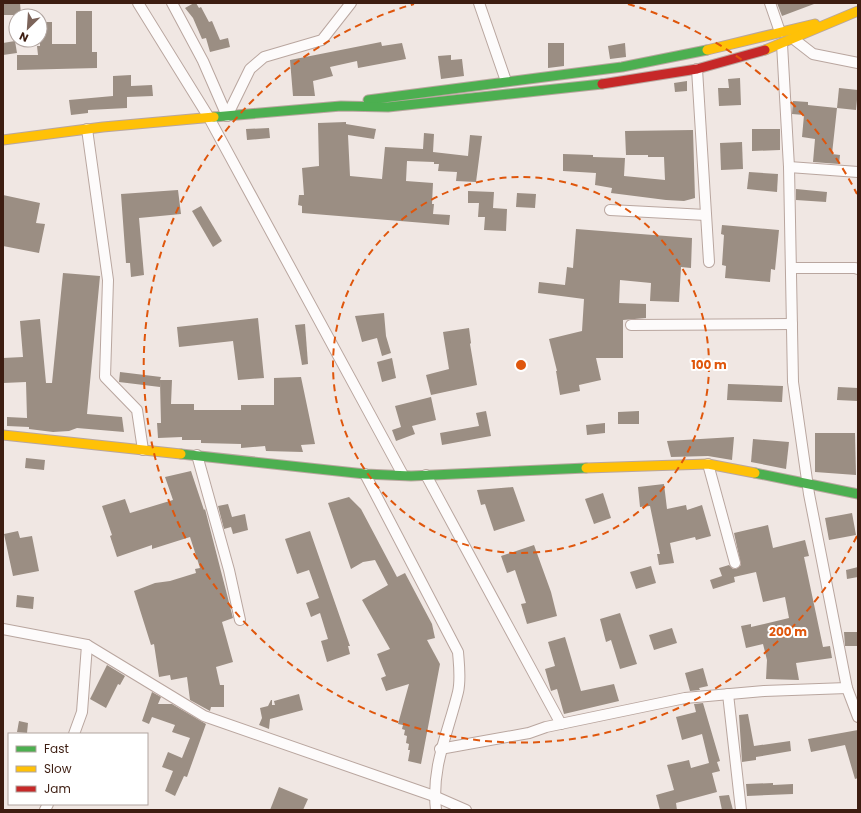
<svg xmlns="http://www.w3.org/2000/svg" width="861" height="813" font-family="Poppins,sans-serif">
  <rect width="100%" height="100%" fill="#f0e7e3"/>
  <g fill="#9b8e83">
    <polygon points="3,3 20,3 21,15 3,15"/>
    <polygon points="194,3 196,3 199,8 201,7 209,22 212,21 220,40 228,38 230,47 210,52 206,38 202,39 193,18 185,8"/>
    <polygon points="777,3 814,3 814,4 782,16"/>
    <polygon points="76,11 92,11 92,52 97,52 97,68 17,70 17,55 38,55 37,46 40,46 40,22 52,22 52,44 76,44"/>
    <polygon points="15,41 17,53 3,55 3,43"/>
    <polygon points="381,42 382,46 402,43 406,59 358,68 357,61 330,67 333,76 313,81 315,96 293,96 290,60"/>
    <polygon points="548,43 564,43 564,66 548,68"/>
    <polygon points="625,43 626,57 610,59 608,46"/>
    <polygon points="451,55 451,60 462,59 464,76 441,79 438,56"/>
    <polygon points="131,75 131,86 152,85 153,96 127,97 127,108 88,110 88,113 71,115 69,100 113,96 113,76"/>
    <polygon points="740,78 741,105 719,106 718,88 729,88 728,79"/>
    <polygon points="687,81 687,91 675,92 674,83"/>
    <polygon points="839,88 858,90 856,110 837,108"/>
    <polygon points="793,101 808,102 808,105 837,108 832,154 840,155 839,164 813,162 815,139 802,137 804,115 792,114"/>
    <polygon points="346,122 346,124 376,129 374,139 348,135 350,176 382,179 385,147 423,149 424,133 434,134 433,152 468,156 470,135 482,136 476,182 456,181 457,172 438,171 439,164 434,164 434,162 407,161 406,181 433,183 432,204 434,204 433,214 450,215 449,225 302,213 302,206 298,205 299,195 304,195 302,168 319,166 318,123"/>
    <polygon points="269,128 270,138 247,140 246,129"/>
    <polygon points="752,129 780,129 780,150 752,151"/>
    <polygon points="693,130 695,198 684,201 666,200 611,193 612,188 595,185 596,173 563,171 563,154 593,155 593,157 625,158 624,176 665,180 664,157 648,157 648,155 626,155 625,131"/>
    <polygon points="742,142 743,169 721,170 720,143"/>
    <polygon points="749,172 778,174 777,192 747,189"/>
    <polygon points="796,189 827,192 826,202 796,200"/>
    <polygon points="178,190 181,214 139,218 144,275 131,277 130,263 126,263 121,194"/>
    <polygon points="468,191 494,192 493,208 507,209 506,231 484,230 485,217 478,217 479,203 468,203"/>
    <polygon points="517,193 536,194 535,208 516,207"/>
    <polygon points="3,195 40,203 36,223 45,224 39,253 3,246"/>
    <polygon points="201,206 222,241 213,247 192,211"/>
    <polygon points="722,225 779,230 775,270 771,269 770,282 725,278 726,266 722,265 724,235 721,234"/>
    <polygon points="576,229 692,238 691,268 681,267 679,302 650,301 651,283 620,280 619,303 646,304 646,318 623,320 623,358 596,358 601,380 579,385 580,391 560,395 556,371 557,371 549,339 582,331 584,299 538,293 539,282 565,285 567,267 573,268"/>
    <polygon points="63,273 100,276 87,414 122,417 124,432 77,428 69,431 53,432 29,429 29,427 7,426 7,417 27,418 26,382 3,383 3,358 23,357 20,321 40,319 46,383 52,383"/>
    <polygon points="384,313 386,336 391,353 382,356 377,338 362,342 355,316"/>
    <polygon points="258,318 264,378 238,380 233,341 179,347 177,327"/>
    <polygon points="305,324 308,364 302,365 295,325"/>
    <polygon points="469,328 471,343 470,344 477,385 431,395 426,375 449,369 443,332"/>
    <polygon points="392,358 396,378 382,382 377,362"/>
    <polygon points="120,372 161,377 160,380 172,380 171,404 194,404 194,410 241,410 241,405 274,405 274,378 301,377 315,444 301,445 303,452 266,451 265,446 241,448 241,444 201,443 201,440 182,440 182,437 158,438 157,423 161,423 160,382 160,387 119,382"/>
    <polygon points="728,384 783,386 782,402 727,400"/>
    <polygon points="838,387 858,388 858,401 837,400"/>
    <polygon points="431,397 436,420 412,426 415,434 396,441 392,430 401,427 395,406"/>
    <polygon points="486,411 491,436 442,445 440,433 479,426 476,413"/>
    <polygon points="639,411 639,424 618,424 618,412"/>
    <polygon points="605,423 605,433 587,435 586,425"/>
    <polygon points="815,433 855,433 856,475 815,472"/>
    <polygon points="734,437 732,460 708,456 671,457 667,441"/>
    <polygon points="753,439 789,442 786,469 751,462"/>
    <polygon points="26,458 45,460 44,470 25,468"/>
    <polygon points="191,471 204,510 205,509 233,618 222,622 233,662 216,667 220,685 224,685 224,707 211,707 210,711 190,700 187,677 171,680 170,675 159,677 154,644 151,645 134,591 155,583 170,581 196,573 195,569 200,568 190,537 152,549 152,545 117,557 110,536 112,535 102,506 125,499 130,513 173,500 165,477"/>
    <polygon points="664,484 667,509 686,505 687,510 702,505 711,536 696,540 695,537 670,543 674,563 659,565 657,554 660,554 650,506 640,507 638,487"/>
    <polygon points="513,487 525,521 494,531 485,504 481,505 477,490"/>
    <polygon points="603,493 611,518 594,524 585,499"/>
    <polygon points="349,497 361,509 397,577 405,573 432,624 435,638 427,640 440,664 421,764 408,761 410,750 408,750 409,744 406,743 407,736 404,735 405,730 402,729 403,725 398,724 409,684 386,691 381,678 386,676 377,654 390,649 362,600 388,585 375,560 363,562 351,569 328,503"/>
    <polygon points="228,504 232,517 245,514 248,530 233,534 231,527 224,529 218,506"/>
    <polygon points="852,513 856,535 829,540 825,518"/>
    <polygon points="768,525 773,548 805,540 809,556 804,557 823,647 830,646 832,658 796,663 799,680 766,679 767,660 763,644 746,648 741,626 751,624 751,627 789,618 785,597 763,602 756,572 734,577 735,582 713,589 710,580 722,576 719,568 729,565 733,569 736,569 741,565 734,533"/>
    <polygon points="18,531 20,538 32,536 39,571 13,576 4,534"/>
    <polygon points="310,531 350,646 348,646 350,654 327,662 321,641 328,639 320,613 311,617 306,603 319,598 309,570 297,574 285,539"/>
    <polygon points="534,545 551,592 557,616 527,624 521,604 526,603 515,570 507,573 501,556"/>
    <polygon points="651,566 656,583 636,589 630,572"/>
    <polygon points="858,567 858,577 847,579 846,570"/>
    <polygon points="17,595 34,597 33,609 16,607"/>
    <polygon points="620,613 637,664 620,669 611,640 606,642 600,619"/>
    <polygon points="672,628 677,643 654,650 649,635"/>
    <polygon points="844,632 858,632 858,646 845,646"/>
    <polygon points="565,637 581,691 614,684 619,701 564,714 557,689 551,691 545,669 555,666 548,642"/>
    <polygon points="107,665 125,676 120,685 118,684 106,708 90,699"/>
    <polygon points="703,668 708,686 699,688 700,690 690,691 685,673"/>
    <polygon points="152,692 161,697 158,704 172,704 206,724 187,777 184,776 175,796 165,791 173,771 162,767 168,752 182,758 190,738 172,732 175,725 152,717 149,724 142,721"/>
    <polygon points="299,694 303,710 270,719 269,729 259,725 262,718 260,708 268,706 271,700 272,700 272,705 275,705 274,701"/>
    <polygon points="703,703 720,761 717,762 720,771 712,773 717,792 676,803 677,810 660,810 656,795 674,790 667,765 689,760 691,768 709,763 702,734 682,740 676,717 696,712 694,704"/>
    <polygon points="748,714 754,746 790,741 791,751 756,757 756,760 742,762 739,715"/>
    <polygon points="19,721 28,723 27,733 17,732"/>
    <polygon points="858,730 858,778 855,779 845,745 811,752 808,739"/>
    <polygon points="773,783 773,785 793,784 793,794 747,796 746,784"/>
    <polygon points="279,787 308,799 303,810 270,810"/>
    <polygon points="729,795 733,810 722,810 719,796"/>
  </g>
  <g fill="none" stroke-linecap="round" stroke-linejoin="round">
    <g stroke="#b9a69f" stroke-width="12">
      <g id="street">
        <polyline points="138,3 208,116 403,475"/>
        <polyline points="172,3 203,61 227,116"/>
        <polyline points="479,3 506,81"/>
        <polyline points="770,3 780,32"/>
        <polyline points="795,40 813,54 858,63"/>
        <polyline points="782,44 789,167 793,382 809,494 847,688 858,717"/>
        <polyline points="697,69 709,262"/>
        <polyline points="227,116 250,69 264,57 322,40 351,3"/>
        <polyline points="87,129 108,280 105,377 137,410 143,450"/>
        <polyline points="789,167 858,172"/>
        <polyline points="610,210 706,215"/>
        <polyline points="791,268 855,268 858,269"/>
        <polyline points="631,325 792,324"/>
        <polyline points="197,455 229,570 240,620"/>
        <polyline points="708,464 735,563"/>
        <path d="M365 474 458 652C459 665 461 679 458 692 448 733 431 767 436 810"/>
        <polyline points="426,475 561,724"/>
        <polyline points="3,629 87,645 204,716 434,796 466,810"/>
        <polyline points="728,694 741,810"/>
        <polyline points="74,734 82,712 87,645"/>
        <polyline points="440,749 529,733 546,727 685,698 764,691 847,688"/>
        <polyline points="45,810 48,804"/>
      </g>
    </g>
    <g stroke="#b9a69f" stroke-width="11">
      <g id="fast">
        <polyline points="368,100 622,67 707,50"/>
        <polyline points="214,117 341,106 388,107 602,84"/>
        <polyline points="181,454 365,474 411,476 586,468"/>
        <polyline points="755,473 858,494"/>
      </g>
    </g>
    <g stroke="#b9a69f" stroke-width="11">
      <g id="slow">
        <polyline points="707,50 815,24"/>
        <polyline points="765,50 858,11"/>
        <polyline points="3,140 103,127 214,117"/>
        <polyline points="3,435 181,454"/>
        <polyline points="586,468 708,464 755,473"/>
      </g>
    </g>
    <g stroke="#b9a69f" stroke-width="11">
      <polyline id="jam" points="602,84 697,69 765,50"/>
    </g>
    <use href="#street" stroke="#fdfbfb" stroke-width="10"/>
    <use href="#fast" stroke="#4caf50" stroke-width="9"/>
    <use href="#slow" stroke="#ffc107" stroke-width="9"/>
    <use href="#jam" stroke="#c62828" stroke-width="9"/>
  </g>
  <g fill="none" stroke="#df560c" stroke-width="2" stroke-dasharray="7 5">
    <circle cx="521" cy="365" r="188"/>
    <path d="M857 536A377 377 0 1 1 414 4M628 4A377 377 0 0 1 857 194"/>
  </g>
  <circle cx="521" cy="365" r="6" fill="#df560c" stroke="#fff" stroke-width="2"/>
  <g font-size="12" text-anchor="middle" font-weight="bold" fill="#df560c" stroke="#fff" stroke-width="4" stroke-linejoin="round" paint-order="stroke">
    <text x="709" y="369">100 m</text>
    <text x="788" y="636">200 m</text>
  </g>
  <rect width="861" height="813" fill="none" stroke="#3d1d11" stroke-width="8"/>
  <rect x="8" y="733" width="140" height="72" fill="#ffffff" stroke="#b1a5a0"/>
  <rect x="16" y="746" width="20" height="6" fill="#4caf50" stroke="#b1a5a0"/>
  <text x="44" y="753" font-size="12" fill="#3d1d11">Fast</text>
  <rect x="16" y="766" width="20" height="6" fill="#ffc107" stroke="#b1a5a0"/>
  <text x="44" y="773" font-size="12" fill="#3d1d11">Slow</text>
  <rect x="16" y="786" width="20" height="6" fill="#c62828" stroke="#b1a5a0"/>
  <text x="44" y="793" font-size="12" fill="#3d1d11">Jam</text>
  <g transform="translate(28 28) rotate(205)"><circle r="19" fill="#ffffff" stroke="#b1a5a0"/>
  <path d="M0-3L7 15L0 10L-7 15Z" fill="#7c645a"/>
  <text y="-6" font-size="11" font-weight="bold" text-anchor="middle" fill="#3d1d11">N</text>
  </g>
</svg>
